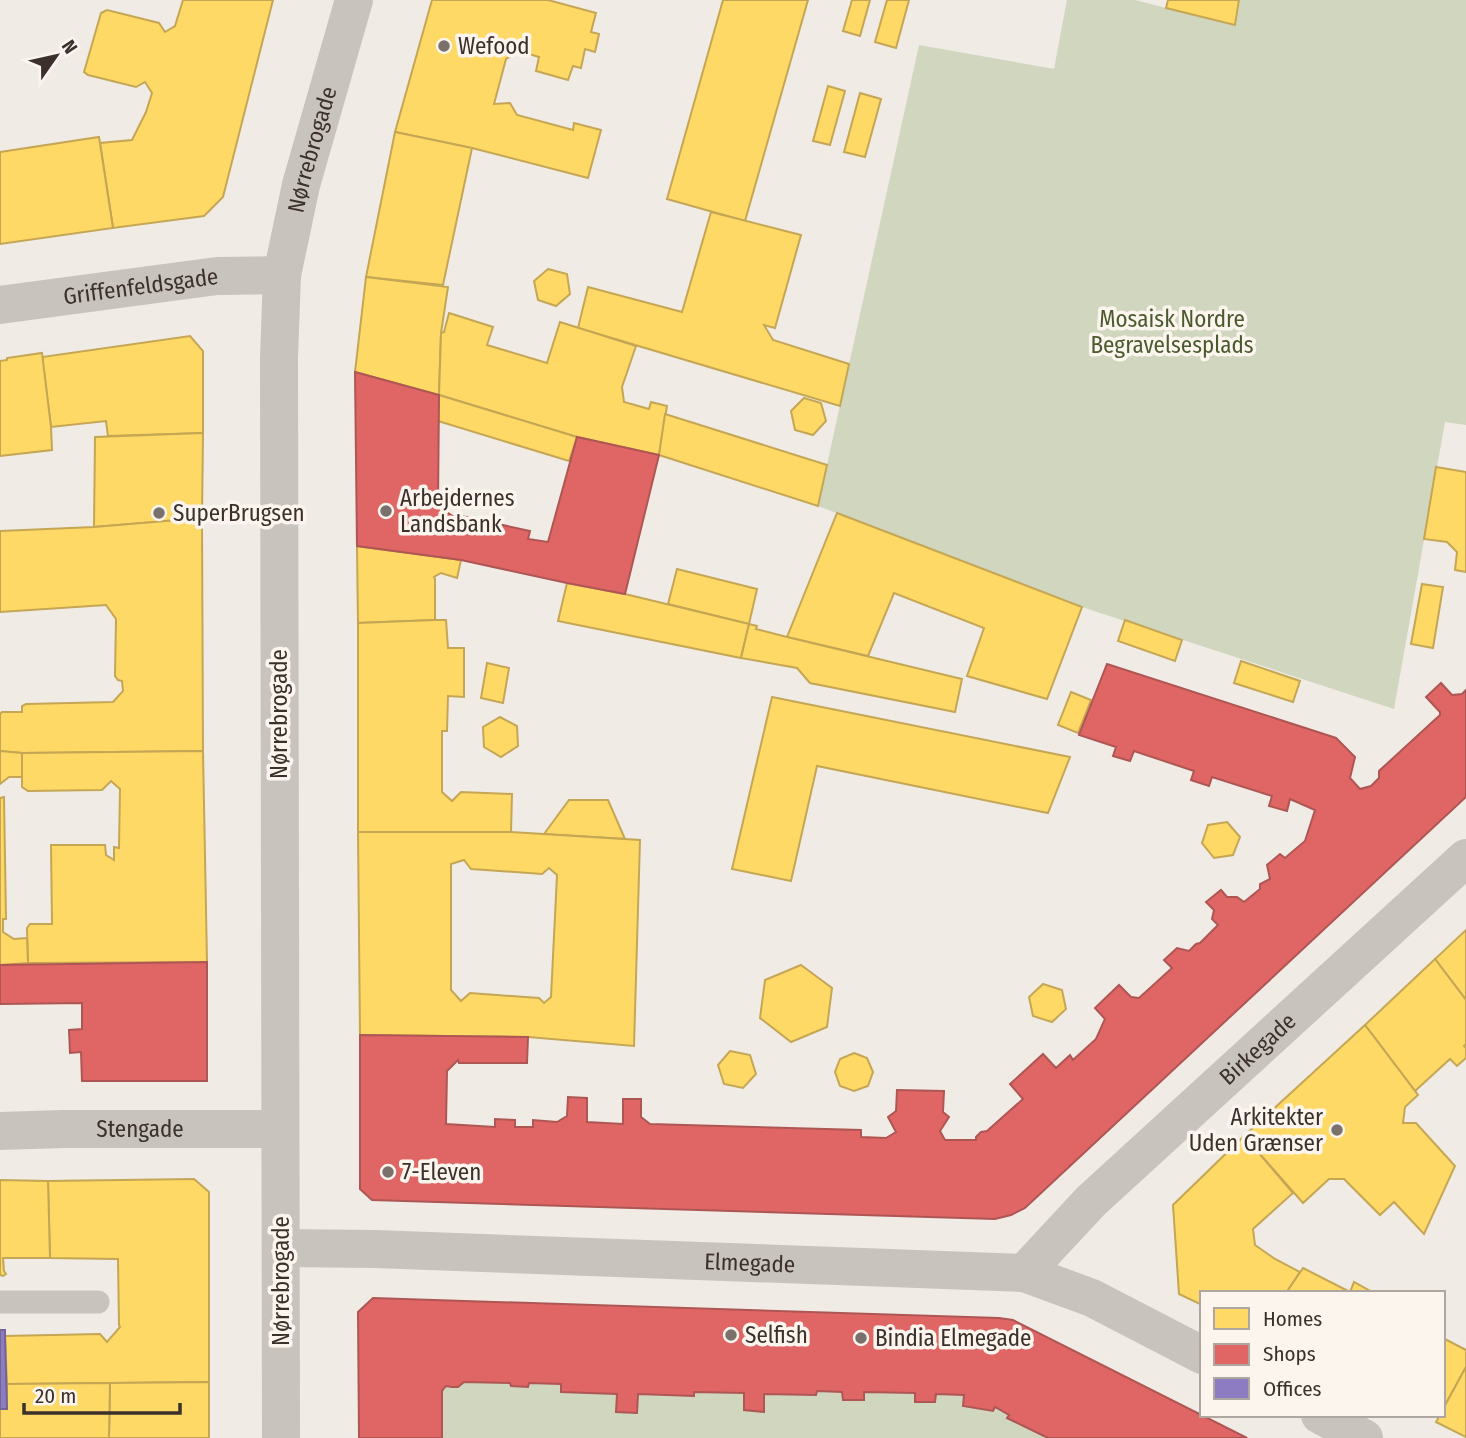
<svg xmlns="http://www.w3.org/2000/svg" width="1466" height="1438" font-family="'Fira Sans Condensed',sans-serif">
  <rect width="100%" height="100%" fill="#f0ebe5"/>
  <g fill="#d1d6bf">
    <polygon points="1067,0 1135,0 1236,26 1240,0 1466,0 1466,425 1445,422 1394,709 1082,607 818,506 919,45 1054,69"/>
    <polygon points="464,1382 510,1383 511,1386 528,1387 529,1383 561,1384 562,1392 617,1394 637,1412 638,1394 693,1396 694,1392 816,1395 817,1391 842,1392 843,1400 863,1400 864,1392 915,1393 916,1402 935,1402 936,1394 964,1395 964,1406 993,1411 995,1407 1009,1415 1008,1419 1048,1438 442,1438 442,1391 446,1386 458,1387"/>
  </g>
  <g fill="#ffd966" stroke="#c4a654" stroke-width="2" fill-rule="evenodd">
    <polygon points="183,0 273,0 223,197 204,216 113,228 100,143 132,140 146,112 152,93 145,82 136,87 88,75 84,72 101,13 107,10 159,23 165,32 175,26"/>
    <polygon points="432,0 548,0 596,13 591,32 599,34 595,52 585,49 581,68 573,66 568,80 536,71 539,57 519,51 506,59 494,104 510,103 517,115 573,130 574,123 601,130 588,178 472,148 395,132"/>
    <polygon points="723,0 808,0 745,221 667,199"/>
    <polygon points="852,0 870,0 860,36 843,31"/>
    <polygon points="887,0 909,0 896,48 875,42"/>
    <polygon points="1168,0 1239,0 1235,25 1166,8"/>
    <polygon points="828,86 845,91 830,145 813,141"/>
    <polygon points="860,93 881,99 865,157 844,152"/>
    <polygon points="395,132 472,148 443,285 366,277"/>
    <polygon points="99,137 113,228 0,244 0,152"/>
    <polygon points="711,212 801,235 775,328 764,325 773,340 849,364 840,406 578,328 588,287 682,312"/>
    <polygon points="548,269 567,274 570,294 556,306 538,300 534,281"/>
    <polygon points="366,277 448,287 441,333 439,395 355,372"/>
    <polygon points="449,313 493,327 487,345 547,363 560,322 636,346 622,387 624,402 649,409 651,402 667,406 659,455 577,437 439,395 441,333 444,332"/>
    <polygon points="190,336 203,351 203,433 108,436 106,421 51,427 42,357"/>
    <polygon points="42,353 51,427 52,450 0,456 0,361 7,360 7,358"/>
    <polygon points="439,395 577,437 569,461 438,421"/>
    <polygon points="804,398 821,403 826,421 813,435 795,430 791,411"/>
    <polygon points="665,414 827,465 818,506 659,455"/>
    <polygon points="203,433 202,518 94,527 95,437"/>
    <polygon points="1436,467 1466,472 1466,572 1455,570 1457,552 1447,542 1424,539"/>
    <polygon points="837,513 1082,607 1047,699 967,676 984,628 894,593 868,656 787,637"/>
    <polygon points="202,518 203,751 22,753 0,751 0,714 2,712 22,712 22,706 26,704 113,702 123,691 122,681 118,680 115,676 116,619 106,605 0,612 0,531 94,527"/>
    <polygon points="357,546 461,560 457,578 441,573 434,577 435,579 435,620 358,623"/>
    <polygon points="677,569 757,589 749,624 668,604"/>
    <polygon points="567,583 625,594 749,624 741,658 558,621"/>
    <polygon points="1422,584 1443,587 1433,648 1411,644"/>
    <polygon points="435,620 446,620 448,648 464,648 464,697 448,696 447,731 442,731 442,792 452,801 461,792 512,794 511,832 358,832 358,623"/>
    <polygon points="1125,620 1182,640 1175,661 1118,641"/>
    <polygon points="749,624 757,626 756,629 787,637 962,679 955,712 810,683 797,668 741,658"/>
    <polygon points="1241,661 1300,681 1293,702 1234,683"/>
    <polygon points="487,663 509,668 503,703 481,698"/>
    <polygon points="1071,692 1091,700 1078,733 1058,725"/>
    <polygon points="772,697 1070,757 1048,813 817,766 791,881 732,869"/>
    <polygon points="500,717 517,726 518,746 501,757 484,747 483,727"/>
    <polygon points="0,751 22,753 23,777 9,777 0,784"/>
    <polygon points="203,751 207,962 28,963 27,928 30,924 52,924 51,845 105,845 106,855 114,860 114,847 119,848 120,789 111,781 102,790 28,791 22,787 22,753"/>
    <polygon points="4,797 6,919 3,919 3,932 14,939 27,938 28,963 0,965 0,798"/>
    <polygon points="569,800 608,800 625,839 544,834"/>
    <polygon points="1227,822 1240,837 1233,855 1214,858 1202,843 1208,825"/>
    <path d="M358 832H511L640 840 634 1046 528 1037 360 1035ZM464 860 471 869 542 874 549 868 557 875 551 997 544 1003 539 998 470 993 461 1001 451 990V864Z"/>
    <polygon points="1466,930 1466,1000 1435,959"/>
    <polygon points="1435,959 1466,1000 1466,1044 1464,1046 1466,1048 1466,1058 1457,1066 1450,1059 1415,1091 1365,1025"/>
    <polygon points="801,965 832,988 827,1027 791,1042 760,1018 765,980"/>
    <polygon points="1043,984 1062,990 1066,1009 1052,1022 1033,1016 1029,997"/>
    <polygon points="1365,1025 1418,1095 1405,1107 1403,1123 1416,1123 1455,1166 1424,1234 1394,1202 1380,1215 1344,1179 1329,1179 1303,1203 1244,1136"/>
    <polygon points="730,1051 750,1055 756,1074 743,1088 724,1084 718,1065"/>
    <polygon points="854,1053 867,1058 873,1072 868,1086 854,1091 840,1086 835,1072 840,1059"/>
    <polygon points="1244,1136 1293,1193 1253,1229 1255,1245 1275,1259 1300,1272 1286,1293 1202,1293 1202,1305 1179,1294 1173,1205"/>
    <polygon points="194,1179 209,1192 209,1382 7,1384 5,1336 100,1334 107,1342 120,1327 119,1325 118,1259 50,1258 48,1181"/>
    <polygon points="0,1180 48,1181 50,1258 3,1258 4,1271 6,1274 3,1276 0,1275"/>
    <polygon points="1303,1268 1350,1292 1354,1282 1372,1292 1286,1293"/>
    <polygon points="1443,1338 1466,1350 1466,1367 1443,1409"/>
    <polygon points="1466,1367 1466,1437 1436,1422 1440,1415 1443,1415 1443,1409"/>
    <polygon points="209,1382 209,1438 109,1438 110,1383"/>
    <polygon points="110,1383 109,1438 0,1438 0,1409 7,1409 7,1384"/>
  </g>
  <g fill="#e06666" stroke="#ae5654" stroke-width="2">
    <polygon points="355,372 439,395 438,506 454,517 457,515 530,531 528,539 548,542 577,437 659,455 625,594 567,583 461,560 357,546"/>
    <polygon points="1107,664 1336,738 1355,757 1350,778 1360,789 1371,786 1379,778 1379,771 1440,715 1440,712 1426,697 1441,683 1452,695 1462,694 1466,690 1466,797 1025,1208 1011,1215 995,1219 372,1200 360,1189 360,1035 528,1037 527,1063 459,1063 458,1060 447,1071 446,1124 495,1127 495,1119 515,1120 515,1127 533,1127 533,1120 557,1122 567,1116 568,1097 587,1098 587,1122 623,1124 623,1099 641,1099 641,1117 650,1124 861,1130 861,1137 886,1138 896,1132 888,1117 896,1111 897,1090 944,1091 943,1112 949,1117 940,1131 945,1140 976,1140 976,1137 981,1132 987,1131 1023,1099 1010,1084 1043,1054 1056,1068 1070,1055 1073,1060 1096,1039 1105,1019 1095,1008 1119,985 1131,997 1139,998 1172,968 1164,960 1177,948 1189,951 1196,944 1200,943 1218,925 1212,919 1214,910 1206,902 1221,890 1227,897 1237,897 1244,902 1260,889 1260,884 1270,879 1267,865 1280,854 1285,858 1305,841 1315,810 1290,799 1287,811 1269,806 1272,796 1212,777 1209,786 1191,780 1194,771 1134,751 1130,761 1113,756 1116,747 1079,735"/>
    <polygon points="207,962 207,1081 82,1081 81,1052 70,1053 69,1030 82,1029 82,1003 0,1004 0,965"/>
    <polygon points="373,1298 999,1318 1013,1320 1247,1438 1048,1438 1007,1418 1009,1415 995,1407 993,1411 963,1406 964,1395 936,1394 935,1402 915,1402 915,1393 864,1392 864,1400 843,1400 842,1392 817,1391 816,1395 764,1394 764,1412 744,1410 744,1393 694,1392 694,1396 638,1394 637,1413 616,1412 617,1394 561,1392 561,1384 529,1383 528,1387 511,1386 510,1383 464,1382 458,1387 452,1387 446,1386 442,1391 442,1438 359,1438 358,1312"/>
  </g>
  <polygon fill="#8e7cc3" stroke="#756595" stroke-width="2" points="0,1330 5,1330 5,1336 7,1409 0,1409"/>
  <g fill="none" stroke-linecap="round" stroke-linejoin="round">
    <polyline stroke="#c9c3be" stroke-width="23" points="0,1302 98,1302"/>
    <g stroke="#c9c3be" stroke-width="38">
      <path id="s1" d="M0 305 217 276 282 275"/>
      <path id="s2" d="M0 1131 63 1129H280"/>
      <path id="s3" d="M281 1248 375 1249 1024 1273 1092 1298 1202 1355"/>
      <path id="s4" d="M1024 1273 1091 1201 1466 858"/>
      <polyline points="1320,1415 1364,1438"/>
    </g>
    <path stroke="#c9c3be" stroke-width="38" id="s5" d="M281 1438 279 358 282 275 301 185 354 0"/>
  </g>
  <g fill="#7a716c" stroke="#fbf5ee" stroke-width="2.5">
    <circle cx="444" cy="46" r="7"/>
    <circle cx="386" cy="511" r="7"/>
    <circle cx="159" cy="513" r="7"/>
    <circle cx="1337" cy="1130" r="7"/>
    <circle cx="388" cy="1172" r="7"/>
    <circle cx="731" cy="1335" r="7"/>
    <circle cx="861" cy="1338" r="7"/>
  </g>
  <g text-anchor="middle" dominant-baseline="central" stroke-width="7" stroke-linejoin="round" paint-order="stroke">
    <g font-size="23" fill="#3b302b" stroke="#fbf5ee" text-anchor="start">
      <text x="458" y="46">Wefood</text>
      <text x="400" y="498">Arbejdernes<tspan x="400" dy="26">Landsbank</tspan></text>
      <text x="173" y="513">SuperBrugsen</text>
      <text x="1323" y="1117" text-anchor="end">Arkitekter<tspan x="1323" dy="26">Uden Grænser</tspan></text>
      <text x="402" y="1172">7-Eleven</text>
      <text x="745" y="1335">Selfish</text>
      <text x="875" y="1338">Bindia Elmegade</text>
    </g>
    <g font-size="23" fill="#3b302b" stroke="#fbf5ee">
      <text stroke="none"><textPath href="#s5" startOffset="1292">Nørrebrogade</textPath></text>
      <text stroke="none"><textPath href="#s1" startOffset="142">Griffenfeldsgade</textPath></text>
      <text transform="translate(279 714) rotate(-90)">Nørrebrogade</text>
      <text stroke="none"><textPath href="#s4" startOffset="324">Birkegade</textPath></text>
      <text stroke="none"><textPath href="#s2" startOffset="140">Stengade</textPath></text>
      <text stroke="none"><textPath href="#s3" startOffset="469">Elmegade</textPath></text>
      <text transform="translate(281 1281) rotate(-90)">Nørrebrogade</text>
    </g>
    <g font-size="23" fill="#4a5a2e" stroke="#fbf5ee">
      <text x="1172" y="319">Mosaisk Nordre<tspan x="1172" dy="26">Begravelsesplads</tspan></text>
    </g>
  </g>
  <rect x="1200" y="1291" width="245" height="126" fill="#fbf5ee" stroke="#aea6a0" stroke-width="2"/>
  <rect x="1214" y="1308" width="35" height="21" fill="#ffd966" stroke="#aea6a0" stroke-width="2"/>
  <text x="1263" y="1326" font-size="21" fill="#3b302b">Homes</text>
  <rect x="1214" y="1344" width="35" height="21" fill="#e06666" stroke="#aea6a0" stroke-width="2"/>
  <text x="1263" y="1361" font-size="21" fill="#3b302b">Shops</text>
  <rect x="1214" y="1378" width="35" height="21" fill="#8e7cc3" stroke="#aea6a0" stroke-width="2"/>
  <text x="1263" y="1396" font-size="21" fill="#3b302b">Offices</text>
  <g transform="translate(56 56) rotate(56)" stroke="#fbf5ee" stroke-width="5" paint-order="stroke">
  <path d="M0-5L12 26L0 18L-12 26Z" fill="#3b302b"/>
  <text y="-10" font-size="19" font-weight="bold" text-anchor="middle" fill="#3b302b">N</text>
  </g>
  <path d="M24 1403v10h156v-10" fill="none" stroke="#3b302b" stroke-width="3.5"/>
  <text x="35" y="1403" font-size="21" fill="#3b302b" stroke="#fbf5ee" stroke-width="5" paint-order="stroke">20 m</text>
</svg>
